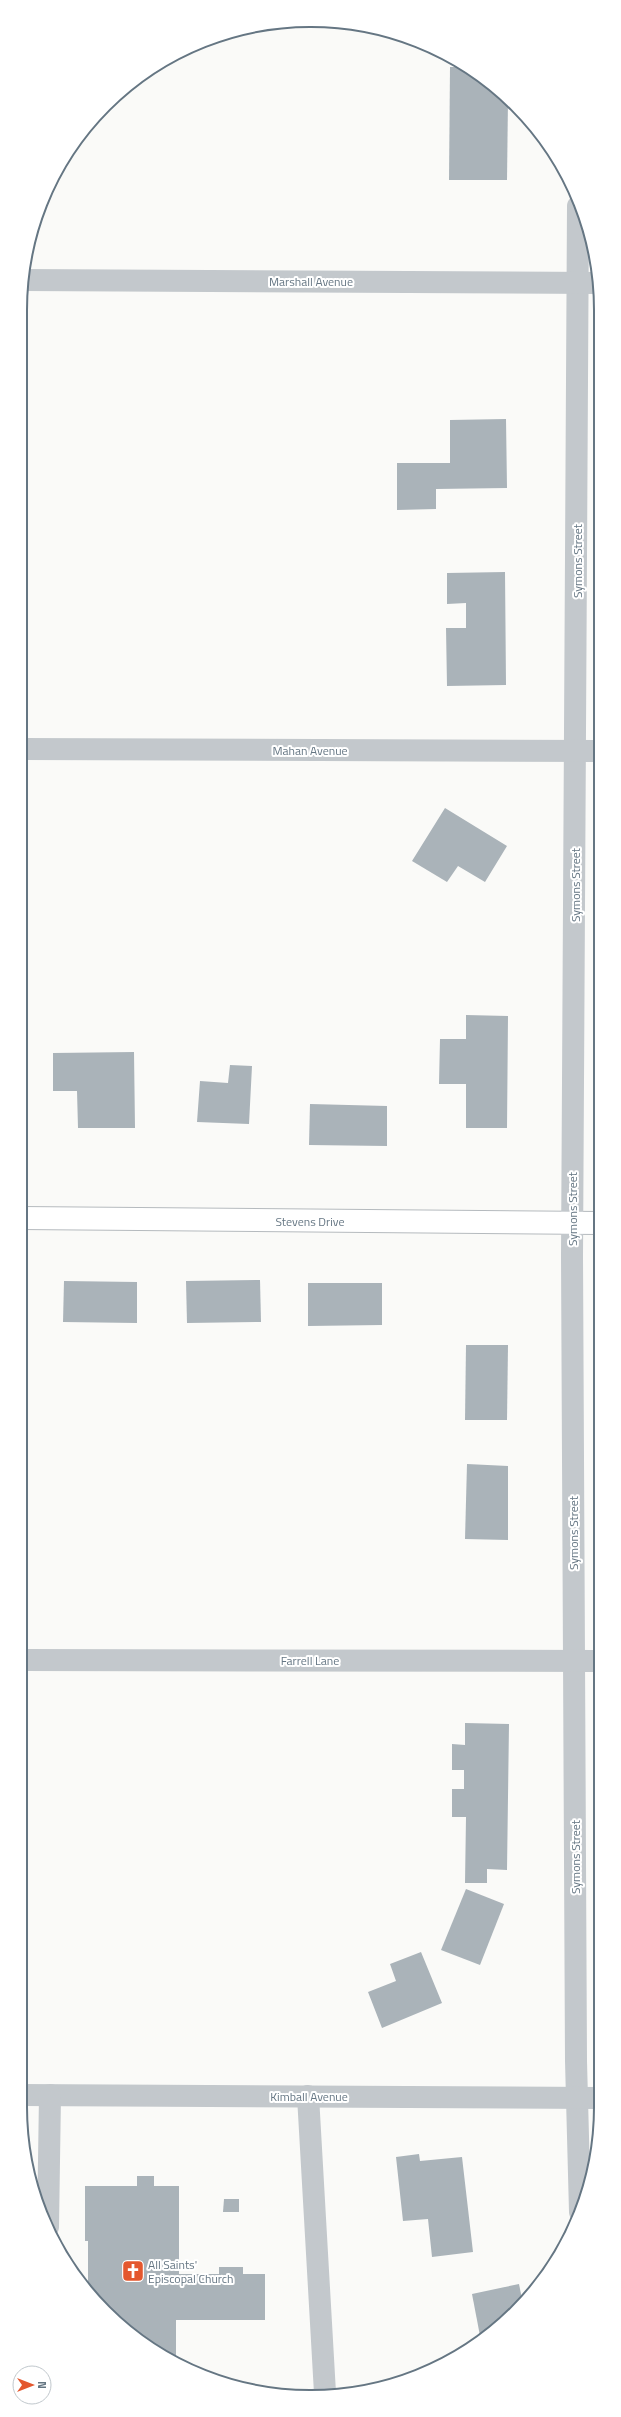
<svg xmlns="http://www.w3.org/2000/svg" width="621" height="2417" font-family="'Titillium Web',sans-serif">
  <rect width="100%" height="100%" fill="#fafaf8"/>
  <g fill="#aab3b9">
    <polygon points="450,67 463,67 508,99 507,180 449,180"/>
    <polygon points="506,419 507,488 436,489 436,509 397,510 397,463 450,463 450,420"/>
    <polygon points="505,572 506,685 447,686 446,628 466,628 466,603 447,604 447,573"/>
    <polygon points="445,808 507,846 485,882 458,866 447,882 412,861"/>
    <polygon points="466,1015 508,1016 507,1128 466,1128 466,1084 439,1084 440,1039 466,1039"/>
    <polygon points="134,1052 135,1128 78,1128 77,1091 53,1091 53,1053"/>
    <polygon points="230,1065 252,1066 249,1124 197,1122 200,1081 228,1083"/>
    <polygon points="310,1104 387,1106 387,1146 309,1145"/>
    <polygon points="260,1280 261,1322 187,1323 186,1281"/>
    <polygon points="64,1281 137,1282 137,1323 63,1322"/>
    <polygon points="308,1283 382,1283 382,1325 308,1326"/>
    <polygon points="466,1345 508,1345 507,1420 465,1420"/>
    <polygon points="467,1464 508,1466 508,1540 465,1539"/>
    <polygon points="465,1723 509,1724 507,1870 487,1869 487,1883 465,1883 466,1817 452,1817 452,1789 464,1789 464,1770 452,1770 452,1744 465,1745"/>
    <polygon points="466,1889 504,1904 480,1965 441,1950"/>
    <polygon points="421,1952 442,2003 382,2028 368,1992 396,1981 390,1964"/>
    <polygon points="419,2154 420,2161 462,2157 473,2252 432,2257 428,2219 403,2221 396,2157"/>
    <polygon points="137,2176 154,2176 154,2186 179,2186 179,2274 219,2274 219,2267 243,2267 243,2274 265,2274 265,2320 176,2320 176,2363 134,2337 92,2298 88,2291 88,2241 85,2241 85,2186 137,2186"/>
    <polygon points="224,2199 239,2199 239,2212 223,2212"/>
    <polygon points="519,2284 523,2304 481,2341 472,2294"/>
  </g>
  <g fill="none" stroke-linecap="round" stroke-linejoin="round">
    <g stroke="#b5babe" stroke-width="24">
      <polyline id="major" points="21,1218 599,1223"/>
    </g>
    <g stroke="#c3c8cc" stroke-width="22">
      <polyline points="578,206 572,1256 576,2061 580,2212"/>
      <polyline points="23,280 599,283"/>
      <polyline points="22,749 599,751"/>
      <polyline points="21,1660 598,1661"/>
      <polyline points="20,2095 598,2098"/>
      <polyline points="308,2096 325,2393"/>
      <polyline points="48,2227 50,2095"/>
    </g>
    <use href="#major" stroke="#fff" stroke-width="22"/>
  </g>
  <defs>
    <g id="church-square" transform="scale(1.15)"><rect x="-9" y="-9" width="18" height="18" rx="4" fill="#e4572e" stroke="#fff"/><path d="M-1.2-6h2.4v3.5h3.3v2.4h-3.3V6h-2.4V-.1h-3.3v-2.4h3.3Z" fill="#fff"/></g>
  </defs>
  <g fill-rule="evenodd">
    <use href="#church-square" x="133" y="2271"/>
  </g>
  <g text-anchor="middle" dominant-baseline="central" stroke-width="4" stroke-linejoin="round" paint-order="stroke">
    <g font-size="12" fill="#657683" stroke="#fff">
      <text x="311" y="281">Marshall Avenue</text>
      <text transform="translate(577 561) rotate(-90)">Symons Street</text>
      <text x="310" y="750">Mahan Avenue</text>
      <text transform="translate(575 885) rotate(-90)">Symons Street</text>
      <text transform="translate(572 1209) rotate(-90)">Symons Street</text>
      <text x="310" y="1221">Stevens Drive</text>
      <text transform="translate(573 1533) rotate(-90)">Symons Street</text>
      <text x="310" y="1660">Farrell Lane</text>
      <text transform="translate(575 1857) rotate(-90)">Symons Street</text>
      <text x="309" y="2096">Kimball Avenue</text>
    </g>
    <g font-size="12" fill="#657683" stroke="#fff" text-anchor="start">
      <text x="148" y="2264">All Saints'<tspan x="148" dy="14">Episcopal Church</tspan></text>
    </g>
  </g>
  <path d="M0 0H621V2417H0ZM310 27H311A283 283 0 0 1 594 310V2107A283 283 0 0 1 311 2390H310A283 283 0 0 1 27 2107V310A283 283 0 0 1 310 27Z" fill="#fff" fill-rule="evenodd"/>
  <path fill="none" stroke="#657683" stroke-width="2" d="M310 27H311A283 283 0 0 1 594 310V2107A283 283 0 0 1 311 2390H310A283 283 0 0 1 27 2107V310A283 283 0 0 1 310 27Z"/>
  <g transform="translate(32 2385) rotate(90)"><circle r="19" fill="#ffffff" stroke="#c1c8cd"/>
  <path d="M0-3L7 15L0 10L-7 15Z" fill="#e4572e"/>
  <text y="-6" font-size="11" font-weight="bold" text-anchor="middle" fill="#657683">N</text>
  </g>
</svg>
